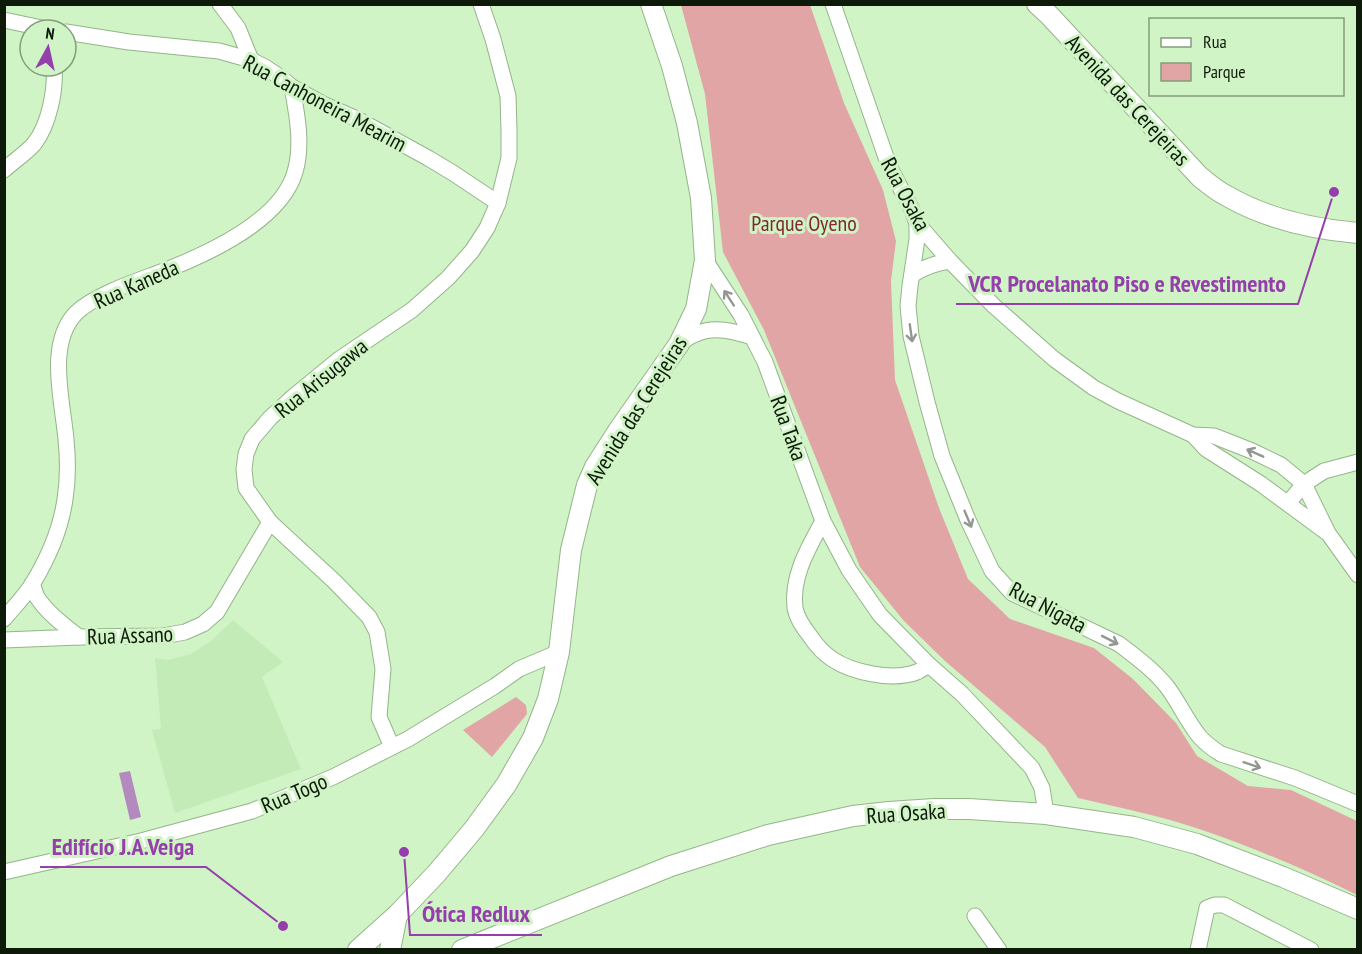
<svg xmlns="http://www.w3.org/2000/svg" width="1362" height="954" font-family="'PT Sans Narrow',sans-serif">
  <rect width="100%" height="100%" fill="#d1f4c6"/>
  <polygon fill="#c3ebb7" points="233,620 283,662 262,677 301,769 175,813 152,730 161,729 155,658 168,660 191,654 211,641"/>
  <g fill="#e1a5a5">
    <path d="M681 5H810L844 103 883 190 896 241 891 281 895 380 939 508 968 579 1010 619 1094 648 1133 679 1176 723 1197 756 1248 786 1291 790 1357 821V895C1309 871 1259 850 1208 832 1166 817 1122 808 1078 798L1045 747 945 661 904 621 860 567 764 330 723 252 705 94Z"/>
    <polygon points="516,697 526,705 527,714 492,757 463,730"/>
  </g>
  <polygon fill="#b389be" points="130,771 141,817 130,820 119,773"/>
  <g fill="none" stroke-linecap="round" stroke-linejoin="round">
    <g stroke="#93b589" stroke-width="17">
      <g id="minor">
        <polyline points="220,4 238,28 251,60"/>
        <polyline points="833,4 889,166 911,208 917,223 950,261 994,306 1054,359 1094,388 1118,401 1193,435 1214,436 1252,451 1281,465 1304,484 1328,533 1358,575"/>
        <polyline points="4,20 51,30"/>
        <polyline points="66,32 129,42 219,51 251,60 265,67 280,77 292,87 323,104 357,119 428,158 453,173 498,203"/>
        <path d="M4 170C14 161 26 153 34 144 49 125 56 90 54 66"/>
        <path d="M917 223V239L910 286 908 306 911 336 927 402 942 456 968 520 992 571 1012 593 1119 644C1136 657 1155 671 1168 688 1179 703 1187 721 1199 736 1205 743 1213 749 1221 754L1295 778 1358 804"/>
        <polyline points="705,260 741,315 765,362 823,521 849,570 880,615 929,665 962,694 1032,768 1042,788 1046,814"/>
        <path d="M912 275C924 267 935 263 950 261"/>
        <path d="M679 344C685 340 690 336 696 334 714 326 734 331 752 337"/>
        <polyline points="1193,435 1206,449 1261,484 1326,532"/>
        <polyline points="1288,503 1304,484 1324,471 1358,462"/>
        <path d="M823 521C809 547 791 576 795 608 797 619 804 628 810 636 816 645 823 653 832 659 853 673 893 681 917 672 921 670 925 667 929 665"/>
        <path d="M32 584C34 588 35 593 37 597 47 613 65 626 79 637"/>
        <path d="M4 619C14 607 25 596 33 583 48 558 61 528 65 499 68 480 68 459 66 440 63 402 46 344 76 313 92 297 131 283 153 275 199 258 280 224 295 172 303 145 297 114 292 87"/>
        <polyline points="4,640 79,637 163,636 185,632 203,624 217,612 270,522"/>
        <polyline points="392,747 379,717 383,669 377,632 369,617 334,581 270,522 246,488 244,469 246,454 252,439 270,418 293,397 338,360 412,310 448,278 472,251 487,228 498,203 509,158 509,130 508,96 493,39 481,4"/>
        <polyline points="4,872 141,841 252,811 333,777 408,739 495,686 519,669 559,652"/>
        <polyline points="975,916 999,950"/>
        <polyline points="1198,950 1207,908 1215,905 1224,905 1311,950"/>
      </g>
    </g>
    <g stroke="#93b589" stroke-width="22">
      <g id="major">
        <path d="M1037 4 1049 15 1200 177C1209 184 1217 191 1227 196 1267 219 1311 229 1358 233"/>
        <polyline points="358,950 397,915 436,874 474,829 506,785 533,738 548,699 559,652 571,550 587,485 595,467 620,428 679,344 696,309 705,260 701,198 687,123 672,66 651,4"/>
        <polyline points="390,950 397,915"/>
        <polyline points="462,950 671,866 768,835 853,816 889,812 934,809 969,809 1046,814 1134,827 1197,844 1283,877 1358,909"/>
      </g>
    </g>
    <use href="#minor" stroke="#fff" stroke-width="15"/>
    <use href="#major" stroke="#fff" stroke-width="20"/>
  </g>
  <defs><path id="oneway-shaft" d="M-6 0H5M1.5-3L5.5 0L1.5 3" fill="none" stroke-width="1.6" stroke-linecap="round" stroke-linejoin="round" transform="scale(1.5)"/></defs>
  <g stroke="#929891">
    <use href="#oneway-shaft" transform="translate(729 298) rotate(-123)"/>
    <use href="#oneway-shaft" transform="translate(911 333) rotate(82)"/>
    <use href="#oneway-shaft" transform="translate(1255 453) rotate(-156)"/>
    <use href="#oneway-shaft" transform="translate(968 519) rotate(67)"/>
    <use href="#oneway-shaft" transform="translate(1110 640) rotate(27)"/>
    <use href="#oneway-shaft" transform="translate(1252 765) rotate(18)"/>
  </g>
  <g text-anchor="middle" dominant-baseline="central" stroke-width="6" stroke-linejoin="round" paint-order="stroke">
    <g font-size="22" fill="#0d1a0a" stroke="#d1f4c6">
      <text transform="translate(1128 100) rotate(47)">Avenida das Cerejeiras</text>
      <text transform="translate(325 103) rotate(28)">Rua Canhoneira Mearim</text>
      <text transform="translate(906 194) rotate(62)">Rua Osaka</text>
      <text transform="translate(136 284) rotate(-24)">Rua Kaneda</text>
      <text transform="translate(321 378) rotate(-39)">Rua Arisugawa</text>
      <text transform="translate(636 410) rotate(-58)">Avenida das Cerejeiras</text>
      <text transform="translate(789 428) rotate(70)">Rua Taka</text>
      <text transform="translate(1048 607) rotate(28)">Rua Nigata</text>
      <text transform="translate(130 635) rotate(-2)">Rua Assano</text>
      <text transform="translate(294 793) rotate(-23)">Rua Togo</text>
      <text transform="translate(906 813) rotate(-4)">Rua Osaka</text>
    </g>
    <g font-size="22" fill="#7f2931" stroke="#d1f4c6">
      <text x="804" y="223">Parque Oyeno</text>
    </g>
  </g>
  <path fill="none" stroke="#953fac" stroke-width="2" d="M1334 192L1298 304H956M283 926L206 867H40M404 852L410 935H542"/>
  <g fill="#953fac" stroke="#d1f4c6" stroke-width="2">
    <circle cx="1334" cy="192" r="6"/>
    <circle cx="283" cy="926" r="6"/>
    <circle cx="404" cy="852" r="6"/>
  </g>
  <g font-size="24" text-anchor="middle" font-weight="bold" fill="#953fac" stroke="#d1f4c6" stroke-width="6" stroke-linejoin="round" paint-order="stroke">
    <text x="1127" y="292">VCR Procelanato Piso e Revestimento</text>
    <text x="123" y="855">Edifício J.A.Veiga</text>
    <text x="476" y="922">Ótica Redlux</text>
  </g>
  <rect width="1362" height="954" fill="none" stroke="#0d1a0a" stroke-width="12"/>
  <rect x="1149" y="18" width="195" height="78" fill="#d1f4c6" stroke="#839d7b" stroke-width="1.5"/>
  <rect x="1161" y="38" width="30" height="9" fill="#ffffff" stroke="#839d7b" stroke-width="1.5"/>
  <text x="1203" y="48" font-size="18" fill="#0d1a0a">Rua</text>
  <rect x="1161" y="63" width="30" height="18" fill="#e1a5a5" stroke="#839d7b" stroke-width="1.5"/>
  <text x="1203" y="78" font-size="18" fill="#0d1a0a">Parque</text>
  <g transform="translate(48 48) rotate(8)"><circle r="28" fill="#d1f4c6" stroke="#839d7b" stroke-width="1.5"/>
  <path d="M0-4.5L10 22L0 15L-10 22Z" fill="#953fac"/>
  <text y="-9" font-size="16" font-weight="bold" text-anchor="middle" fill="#0d1a0a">N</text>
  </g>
</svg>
